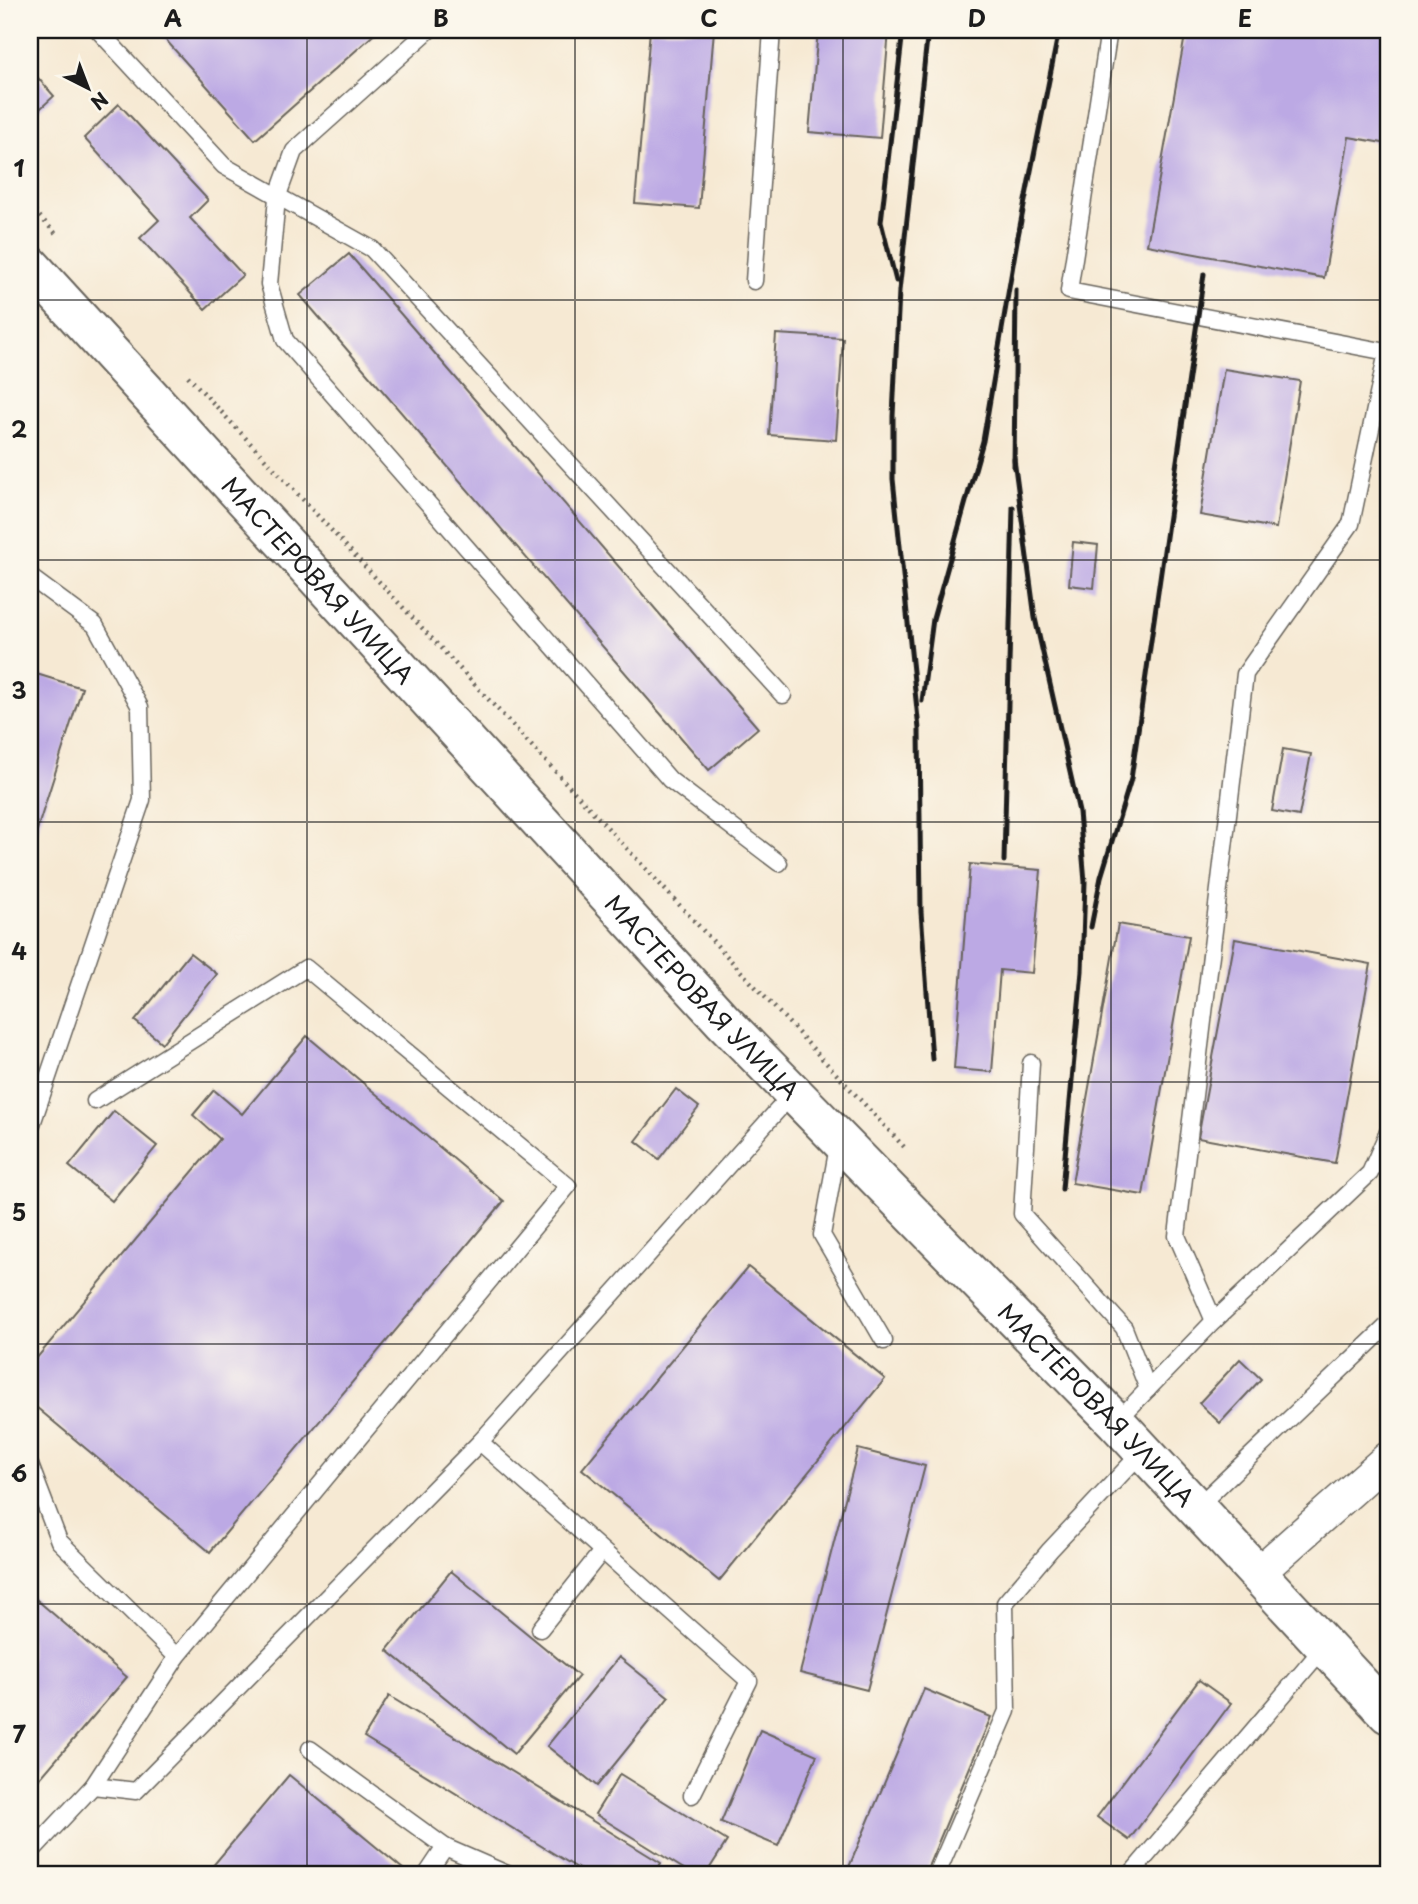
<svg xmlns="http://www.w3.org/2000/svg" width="1418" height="1904" font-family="'Playpen Sans',sans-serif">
  <rect width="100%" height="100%" fill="#fbf7ec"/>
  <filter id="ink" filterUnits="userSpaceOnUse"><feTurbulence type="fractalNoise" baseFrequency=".0143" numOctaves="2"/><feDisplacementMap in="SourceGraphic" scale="14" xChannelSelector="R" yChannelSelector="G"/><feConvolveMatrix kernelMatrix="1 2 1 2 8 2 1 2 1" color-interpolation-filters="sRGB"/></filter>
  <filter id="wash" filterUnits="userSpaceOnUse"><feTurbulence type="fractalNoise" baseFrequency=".00686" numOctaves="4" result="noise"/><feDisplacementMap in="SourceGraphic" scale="28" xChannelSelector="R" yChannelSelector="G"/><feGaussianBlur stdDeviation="1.57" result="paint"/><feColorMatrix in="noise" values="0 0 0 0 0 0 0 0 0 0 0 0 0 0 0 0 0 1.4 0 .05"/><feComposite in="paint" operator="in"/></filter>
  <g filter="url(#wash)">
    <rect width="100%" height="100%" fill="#f6e9d3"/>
    <g id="blocks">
      <g fill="#bca9e4">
        <polygon points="157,30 379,30 255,140"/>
        <polygon points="650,30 714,30 699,208 635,203"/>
        <polygon points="818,30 889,30 880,138 809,132"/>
        <polygon points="1186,30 1388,30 1388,144 1349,137 1324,278 1147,245"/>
        <polygon points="30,69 54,96 30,118"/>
        <polygon points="119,104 208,200 190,218 243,275 205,309 140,238 159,220 84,138"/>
        <polygon points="349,254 758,728 709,770 300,295"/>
        <polygon points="776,334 843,338 836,440 769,435"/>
        <polygon points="1224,369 1300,381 1276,528 1200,515"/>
        <polygon points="1073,542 1098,545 1094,588 1069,585"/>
        <polygon points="30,672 82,688 30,852"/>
        <polygon points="1283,749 1311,754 1299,816 1272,811"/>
        <polygon points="970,864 1041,870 1032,973 1000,970 992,1072 954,1069"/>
        <polygon points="1118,924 1189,936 1143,1195 1072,1183"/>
        <polygon points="1235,939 1371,964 1335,1163 1198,1138"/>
        <polygon points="190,953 217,974 162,1043 135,1021"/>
        <polygon points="307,1036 504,1201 210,1552 30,1402 30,1366 220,1139 193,1115 214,1090 242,1114"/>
        <polygon points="676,1089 699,1107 659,1159 636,1141"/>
        <polygon points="114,1111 157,1146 112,1201 69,1166"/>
        <polygon points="748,1267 885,1379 719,1581 582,1469"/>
        <polygon points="1240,1359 1261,1379 1220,1423 1199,1403"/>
        <polygon points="858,1449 925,1466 867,1690 800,1673"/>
        <polygon points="451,1571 579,1676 514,1754 387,1650"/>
        <polygon points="30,1594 127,1677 30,1790"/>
        <polygon points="619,1657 669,1697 597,1786 547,1746"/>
        <polygon points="1199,1680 1231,1703 1129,1840 1097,1817"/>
        <polygon points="924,1689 991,1717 925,1874 846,1874"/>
        <polygon points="389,1696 661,1863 655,1874 587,1874 364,1737"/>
        <polygon points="760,1730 817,1755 778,1846 721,1822"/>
        <polygon points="620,1774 727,1841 706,1874 692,1874 595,1814"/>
        <polygon points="289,1775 409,1874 206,1874"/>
      </g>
    </g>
  </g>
  <g filter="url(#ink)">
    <use href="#blocks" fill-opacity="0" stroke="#68645c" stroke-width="2"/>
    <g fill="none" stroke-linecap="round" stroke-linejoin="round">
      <g stroke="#68645c" stroke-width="19">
        <g id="service">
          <polyline points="98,30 224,166 372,249 783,695"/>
          <polyline points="429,30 294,151 277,198 269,284 285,340 670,780 779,863"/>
          <polyline points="1109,30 1069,291 1387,352 1351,524 1245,674 1177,1236 1214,1321"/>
          <polyline points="754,281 772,30"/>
          <polyline points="30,577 95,625 140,707 142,800 30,1130"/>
          <polyline points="1031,1063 1022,1214 1124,1328 1148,1389"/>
          <polyline points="839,1141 822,1235 884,1341"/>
          <polyline points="1116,1422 1214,1321 1370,1173 1388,1132"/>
          <polyline points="480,1442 749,1681 692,1795"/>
          <polyline points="30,1465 59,1541 177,1657"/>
          <polyline points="1196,1508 1388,1325"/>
          <polyline points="540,1629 602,1551"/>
          <polyline points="310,1749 445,1847 507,1874"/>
          <polyline points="93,1786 177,1657 568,1186 306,968 95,1101"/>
          <polyline points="30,1853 93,1786 136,1791 480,1442 794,1092"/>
          <polyline points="427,1874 445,1847"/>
          <polyline points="937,1874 1007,1711 1005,1603 1050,1550 1143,1451"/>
          <polyline points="1131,1874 1324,1647"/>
        </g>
      </g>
      <g stroke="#68645c" stroke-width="35">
        <polyline id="minor" points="1257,1574 1388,1458"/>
      </g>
      <g stroke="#68645c" stroke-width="42">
        <g id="secondary">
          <path id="s1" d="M30 265 723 1021 1116 1422 1388 1714"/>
        </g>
      </g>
      <g stroke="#68645c" stroke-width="4.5" stroke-dasharray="2 5" stroke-linecap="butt">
        <polyline points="30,206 58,236"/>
        <polyline points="188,376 906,1149"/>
      </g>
      <use href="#service" stroke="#fff" stroke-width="16"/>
      <use href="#minor" stroke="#fff" stroke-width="32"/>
      <use href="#secondary" stroke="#fff" stroke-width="38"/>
      <g stroke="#1c1c1c" stroke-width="5">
        <polyline points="928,30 899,291 893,416 893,479 919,729 921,912 932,1059"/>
        <polyline points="896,281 881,222 903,30"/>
        <polyline points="1014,459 1035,618 1079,812 1085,882 1082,971 1062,1189"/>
        <polyline points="1014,468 1016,290"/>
        <polyline points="922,701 933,619 983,441 1017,241 1059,30"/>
        <polyline points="1004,861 1013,507"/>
        <polyline points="1091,927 1101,877 1131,779 1204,274"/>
      </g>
    </g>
  </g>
  <path fill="none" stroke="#1c1c1c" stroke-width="2" stroke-opacity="0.55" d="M307 30V1874M575 30V1874M843 30V1874M1111 30V1874M30 300H1388M30 560H1388M30 822H1388M30 1082H1388M30 1344H1388M30 1604H1388"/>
  <g text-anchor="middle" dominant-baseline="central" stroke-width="5" stroke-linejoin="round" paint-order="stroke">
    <g font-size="24" fill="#1c1c1c" stroke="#fbf7ec">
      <text stroke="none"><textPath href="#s1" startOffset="427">МАСТЕРОВАЯ УЛИЦА</textPath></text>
      <text stroke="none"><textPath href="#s1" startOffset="994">МАСТЕРОВАЯ УЛИЦА</textPath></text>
      <text stroke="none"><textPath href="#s1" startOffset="1561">МАСТЕРОВАЯ УЛИЦА</textPath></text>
    </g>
  </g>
  <rect width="1418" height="1904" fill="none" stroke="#fbf7ec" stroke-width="77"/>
  <g transform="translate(88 88) rotate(138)" stroke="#fbf7ec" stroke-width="5" paint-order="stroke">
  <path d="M0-5L12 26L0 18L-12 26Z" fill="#1c1c1c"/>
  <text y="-10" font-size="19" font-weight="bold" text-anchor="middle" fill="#1c1c1c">N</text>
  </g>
  <rect x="38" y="38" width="1342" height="1828" fill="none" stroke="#1c1c1c" stroke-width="2.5"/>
  <g font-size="23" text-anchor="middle" font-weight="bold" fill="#1c1c1c">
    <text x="173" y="27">A</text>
    <text x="441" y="27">B</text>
    <text x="709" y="27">C</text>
    <text x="977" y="27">D</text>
    <text x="1245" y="27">E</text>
    <text x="19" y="177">1</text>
    <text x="19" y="438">2</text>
    <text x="19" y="699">3</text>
    <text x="19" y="960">4</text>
    <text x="19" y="1221">5</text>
    <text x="19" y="1482">6</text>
    <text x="19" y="1743">7</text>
  </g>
</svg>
